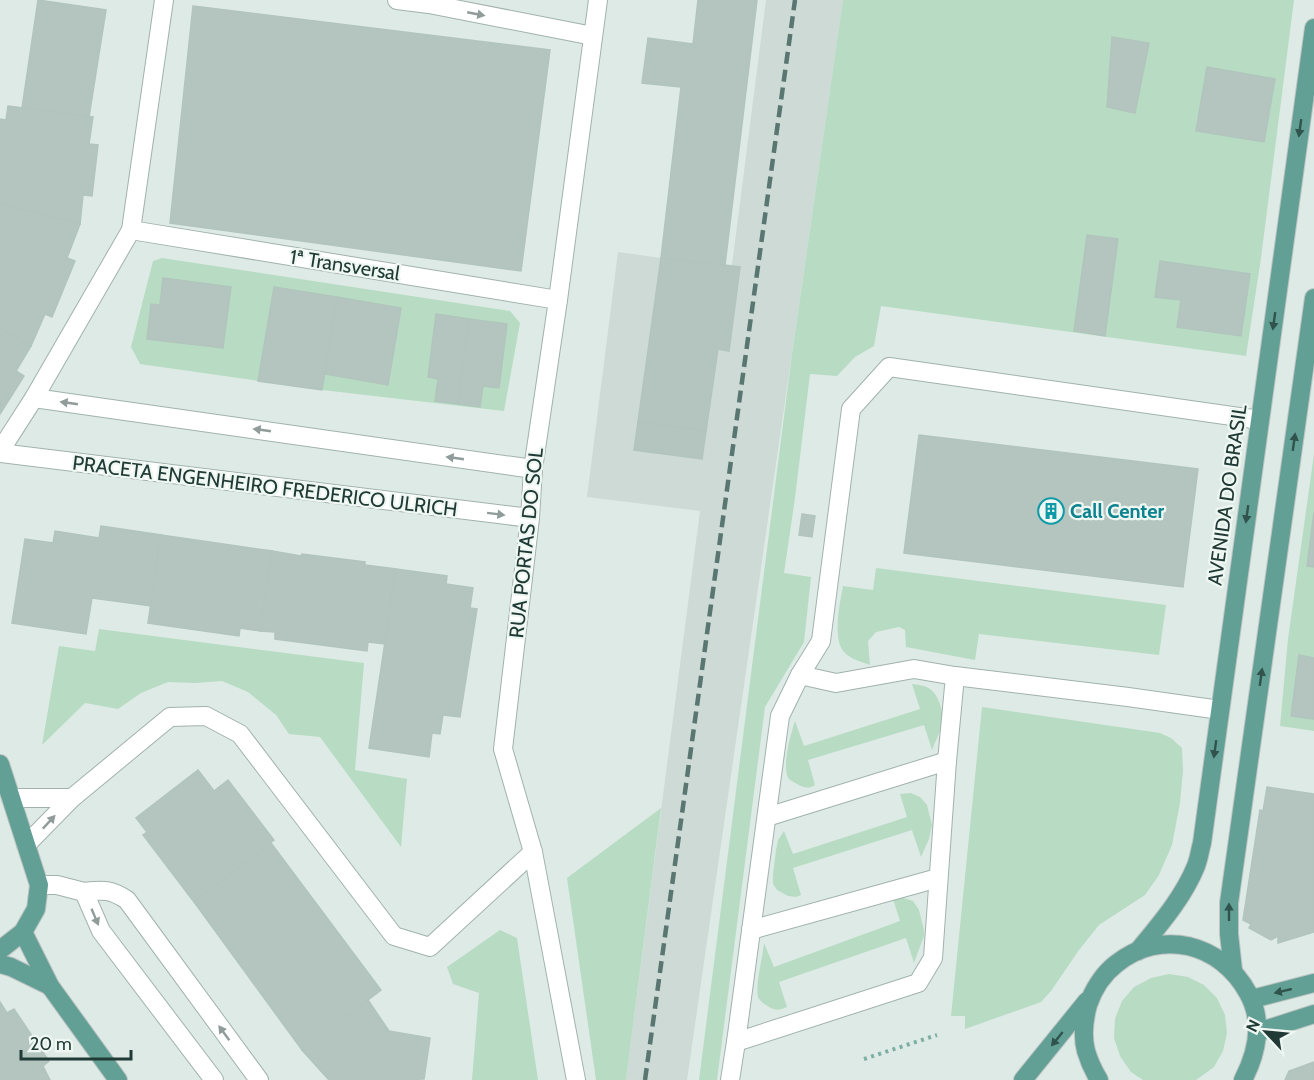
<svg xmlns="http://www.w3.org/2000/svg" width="1314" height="1080" font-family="Cabin,sans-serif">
  <rect width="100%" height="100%" fill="#deeae6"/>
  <polygon fill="#cddad5" points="766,0 843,0 687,1080 626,1080 700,511 587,497 618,252 661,258 732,265"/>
  <g fill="#b7dcc3">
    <polygon points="843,0 1294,0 1261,258 1246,356 881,306 874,346 855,357 837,376 810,374 795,498 784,573 811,577 804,642 765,707 717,1080 699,1080 792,354"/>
    <polygon points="162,258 510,311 520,323 504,411 322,390 140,364 131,347 153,261"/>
    <polygon points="1314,454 1314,731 1280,726 1288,639"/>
    <path d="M876 568 1166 605 1159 655 979 634 975 660 906 647 905 630 899 627 876 632 868 641 870 665C862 662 850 659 844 652 832 639 840 602 843 586L873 590Z"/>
    <polygon points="99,629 364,663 355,770 407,779 401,847 320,737 289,734 276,715 248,692 222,681 195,683 168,682 141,693 118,709 85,703 42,745 59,646 95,651"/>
    <path d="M912 684C918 685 925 685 930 689 939 695 944 713 942 723 940 733 935 742 932 750L924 725 808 760 815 785C808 789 804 788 797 784 794 782 791 781 789 779 781 768 791 733 795 721L804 746 920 709Z"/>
    <polygon points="982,707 1160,733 1171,738 1182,748 1183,771 1180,803 1172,845 1159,875 1145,895 1099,925 1079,950 1051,991 1041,1002 965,1029 965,1016 951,1016"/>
    <polygon points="911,793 920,797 927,805 932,825 929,839 921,857 912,830 793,868 801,895 796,897 788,896 777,890 773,884 773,874 776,850 778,840 784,831 793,854 907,817 900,794"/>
    <polygon points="661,808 626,1080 596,1080 567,878"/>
    <path d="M904 898 913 901 919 910 924 930V936L914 963 906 938 779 982 787 1007C780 1010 776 1011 769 1007 765 1004 760 1002 758 997 755 985 763 956 764 943L774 967 900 921 893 899Z"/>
    <polygon points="500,930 517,938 538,1080 472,1080 479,993 453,984 447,967"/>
    <polygon points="1169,974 1188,977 1204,985 1217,998 1225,1015 1227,1033 1223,1051 1214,1067 1196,1080 1143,1080 1131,1072 1120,1056 1114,1038 1115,1019 1122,1001 1134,987 1151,978"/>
  </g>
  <g fill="#b4c5bf" stroke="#b1c4bd" stroke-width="1.5">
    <polygon points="38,0 106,10 89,117 22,108"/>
    <polygon points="698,0 757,0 725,265 661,258 681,87 642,83 648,38 693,44"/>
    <polygon points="193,6 550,50 521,271 170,223"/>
    <polygon points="1112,37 1149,43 1135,113 1107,107"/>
    <polygon points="1207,67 1275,79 1264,142 1196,131"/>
    <polygon points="8,106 93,117 89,144 98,145 92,196 83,195 80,224 0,204 0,119 6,120"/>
    <polygon points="0,204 80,224 67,258 75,261 52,317 45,314 31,346 0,328"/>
    <polygon points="1087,235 1118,239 1105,336 1074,331"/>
    <polygon points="661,258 740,267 729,351 718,349 706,431 638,422"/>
    <polygon points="1160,261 1250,274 1241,336 1177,327 1181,300 1155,297"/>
    <polygon points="163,278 231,287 223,348 147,339 151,304 160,305"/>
    <polygon points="274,287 337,297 322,390 258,381"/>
    <polygon points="337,297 401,308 388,385 325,374"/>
    <polygon points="436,314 469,319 458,404 435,401 438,379 428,377"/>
    <polygon points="469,319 507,324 499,388 483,386 480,407 458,404"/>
    <polygon points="0,328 31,346 16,371 24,376 0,414"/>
    <polygon points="638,422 706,431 702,459 634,450"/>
    <polygon points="919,435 1198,469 1183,587 904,553"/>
    <polygon points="1314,512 1314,567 1307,566"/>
    <polygon points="802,514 815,516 812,537 799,535"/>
    <polygon points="101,526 161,535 151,606 92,598 86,634 12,623 25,539 53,543 55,531 99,538"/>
    <polygon points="161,535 272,551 260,631 240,628 239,636 148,623"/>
    <polygon points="272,551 301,556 302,554 365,562 365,565 396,569 385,644 368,642 367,651 275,639 275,632 260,631"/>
    <polygon points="396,569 447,576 446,584 473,588 470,608 477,609 460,717 443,715 440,734 432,733 429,757 369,748"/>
    <polygon points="1299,655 1314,658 1314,719 1291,716"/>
    <polygon points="198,770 214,791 228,780 274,840 194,902 143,835 147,832 136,818"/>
    <polygon points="1267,787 1314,794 1314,932 1278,943 1278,936 1271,940 1249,928 1251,924 1243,920 1260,810 1263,811"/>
    <polygon points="271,843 381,990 302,1050 194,902"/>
    <polygon points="368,1000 389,1031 430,1038 424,1079 419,1079 419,1080 329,1080 302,1050"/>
    <polygon points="0,1002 7,1013 14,1009 49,1061 43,1066 50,1080 0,1080"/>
    <polygon points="1314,1062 1314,1080 1285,1080 1289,1071"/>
  </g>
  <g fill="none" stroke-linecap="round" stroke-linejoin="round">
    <g stroke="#a1b2ad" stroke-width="20">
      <g id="minor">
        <polyline points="397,0 429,4 593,36"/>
        <polyline points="131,230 558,300"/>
        <polyline points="34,398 533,469"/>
        <polyline points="0,451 34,398 131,230 164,0"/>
        <polyline points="0,453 530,518"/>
        <polyline points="800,675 836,683 914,669 955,676"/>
        <polyline points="11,798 72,798"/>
        <polyline points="767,817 947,761"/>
        <polyline points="26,845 72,798 170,717 206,716 240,734 394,936 430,947 533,852"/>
        <polyline points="39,885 57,885 84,892"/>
        <polyline points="751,930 938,878"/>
        <polyline points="736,1042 780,716 800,675 821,641 851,409 889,367 1260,420"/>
        <path d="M214 1080 101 931 84 892C104 890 110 889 127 900L259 1080"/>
        <polyline points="576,1080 533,852 503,749 530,518 533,469 558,300 598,0"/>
        <polyline points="730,1080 736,1042 918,983 933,958 947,761 955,676 1128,697 1220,710"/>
      </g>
    </g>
    <g stroke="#bcc4c2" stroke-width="20">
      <g id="major">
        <polyline points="0,764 39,885 36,909 23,932 0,950"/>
        <polyline points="23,932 50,986 118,1080"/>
        <path d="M1138 951C1160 924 1183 898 1196 866 1199 858 1200 850 1202 843L1314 28"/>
        <polyline points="0,964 11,967 50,986"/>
        <polyline points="1233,970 1229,934 1229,903 1314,298"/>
        <polyline points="1252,999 1314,983"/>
        <polyline points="1258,1032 1314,1014"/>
        <polyline points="1023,1080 1087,1001"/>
        <path d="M1099 1080C1093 1070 1089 1061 1086 1051 1082 1036 1084 1020 1088 1005 1093 990 1103 974 1116 964 1161 928 1221 943 1248 993 1264 1021 1257 1053 1243 1080"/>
      </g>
    </g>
    <polyline stroke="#7eaea2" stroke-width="4" stroke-dasharray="3 4.5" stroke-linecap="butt" points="864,1059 937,1035"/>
    <use href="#minor" stroke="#fff" stroke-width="18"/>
    <use href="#major" stroke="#62a095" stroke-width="18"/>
    <polyline stroke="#5a7670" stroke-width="4.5" stroke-dasharray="12 6" stroke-linecap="butt" points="645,1080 795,0"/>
  </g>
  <defs><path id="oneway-solid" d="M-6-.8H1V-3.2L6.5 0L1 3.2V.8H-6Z" transform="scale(1.5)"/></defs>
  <g fill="#909c9a">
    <use href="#oneway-solid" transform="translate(476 14) rotate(11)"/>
    <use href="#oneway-solid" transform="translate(69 403) rotate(-172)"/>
    <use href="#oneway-solid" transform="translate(262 430) rotate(-172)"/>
    <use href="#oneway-solid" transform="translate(455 458) rotate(-172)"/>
    <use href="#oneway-solid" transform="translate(496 514) rotate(7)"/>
    <use href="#oneway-solid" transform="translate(49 822) rotate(-47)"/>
    <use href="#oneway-solid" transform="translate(95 917) rotate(67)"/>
    <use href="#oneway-solid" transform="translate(224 1033) rotate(-126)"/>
  </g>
  <g fill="#30544d">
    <use href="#oneway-solid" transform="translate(1300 128) rotate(98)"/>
    <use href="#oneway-solid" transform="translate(1274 321) rotate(98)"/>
    <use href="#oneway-solid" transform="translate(1294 442) rotate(-82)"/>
    <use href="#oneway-solid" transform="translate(1247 514) rotate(98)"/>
    <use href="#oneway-solid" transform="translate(1261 677) rotate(-82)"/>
    <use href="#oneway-solid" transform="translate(1215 749) rotate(98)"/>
    <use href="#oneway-solid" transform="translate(1229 912) rotate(-90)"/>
    <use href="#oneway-solid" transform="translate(1283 991) rotate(167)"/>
    <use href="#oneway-solid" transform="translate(1057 1039) rotate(129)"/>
  </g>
  <defs>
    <g id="building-ring" transform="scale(1.35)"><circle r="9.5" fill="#eff7f3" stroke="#0f9aa8" stroke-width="1.5"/><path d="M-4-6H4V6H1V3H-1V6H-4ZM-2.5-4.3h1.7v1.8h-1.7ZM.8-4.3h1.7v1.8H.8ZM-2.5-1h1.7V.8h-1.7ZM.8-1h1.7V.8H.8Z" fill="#0f9aa8"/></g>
  </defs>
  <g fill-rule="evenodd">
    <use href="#building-ring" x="1051" y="511"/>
  </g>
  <g text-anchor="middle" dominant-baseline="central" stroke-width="4.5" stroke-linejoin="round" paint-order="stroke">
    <g font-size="20" fill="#203a35" stroke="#eff7f3">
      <text transform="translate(345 265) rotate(9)">1ª Transversal</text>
      <text transform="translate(265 486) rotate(7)">PRACETA ENGENHEIRO FREDERICO ULRICH</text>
      <text transform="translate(1227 495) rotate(-82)">AVENIDA DO BRASIL</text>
      <text transform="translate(526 543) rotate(-84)">RUA PORTAS DO SOL</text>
    </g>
    <g font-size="20" font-weight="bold" fill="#0d838f" stroke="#eff7f3" text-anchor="start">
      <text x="1070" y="511">Call Center</text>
    </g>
  </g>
  <g transform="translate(1266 1032) rotate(296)" stroke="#eff7f3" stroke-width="4.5" paint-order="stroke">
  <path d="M0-4.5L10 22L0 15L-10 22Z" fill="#203a35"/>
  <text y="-9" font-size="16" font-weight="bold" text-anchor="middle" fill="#203a35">N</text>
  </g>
  <path d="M21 1050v9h110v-9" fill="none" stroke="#203a35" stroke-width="3"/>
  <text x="30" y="1050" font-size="18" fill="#203a35" stroke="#eff7f3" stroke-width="4.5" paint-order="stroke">20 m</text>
</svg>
